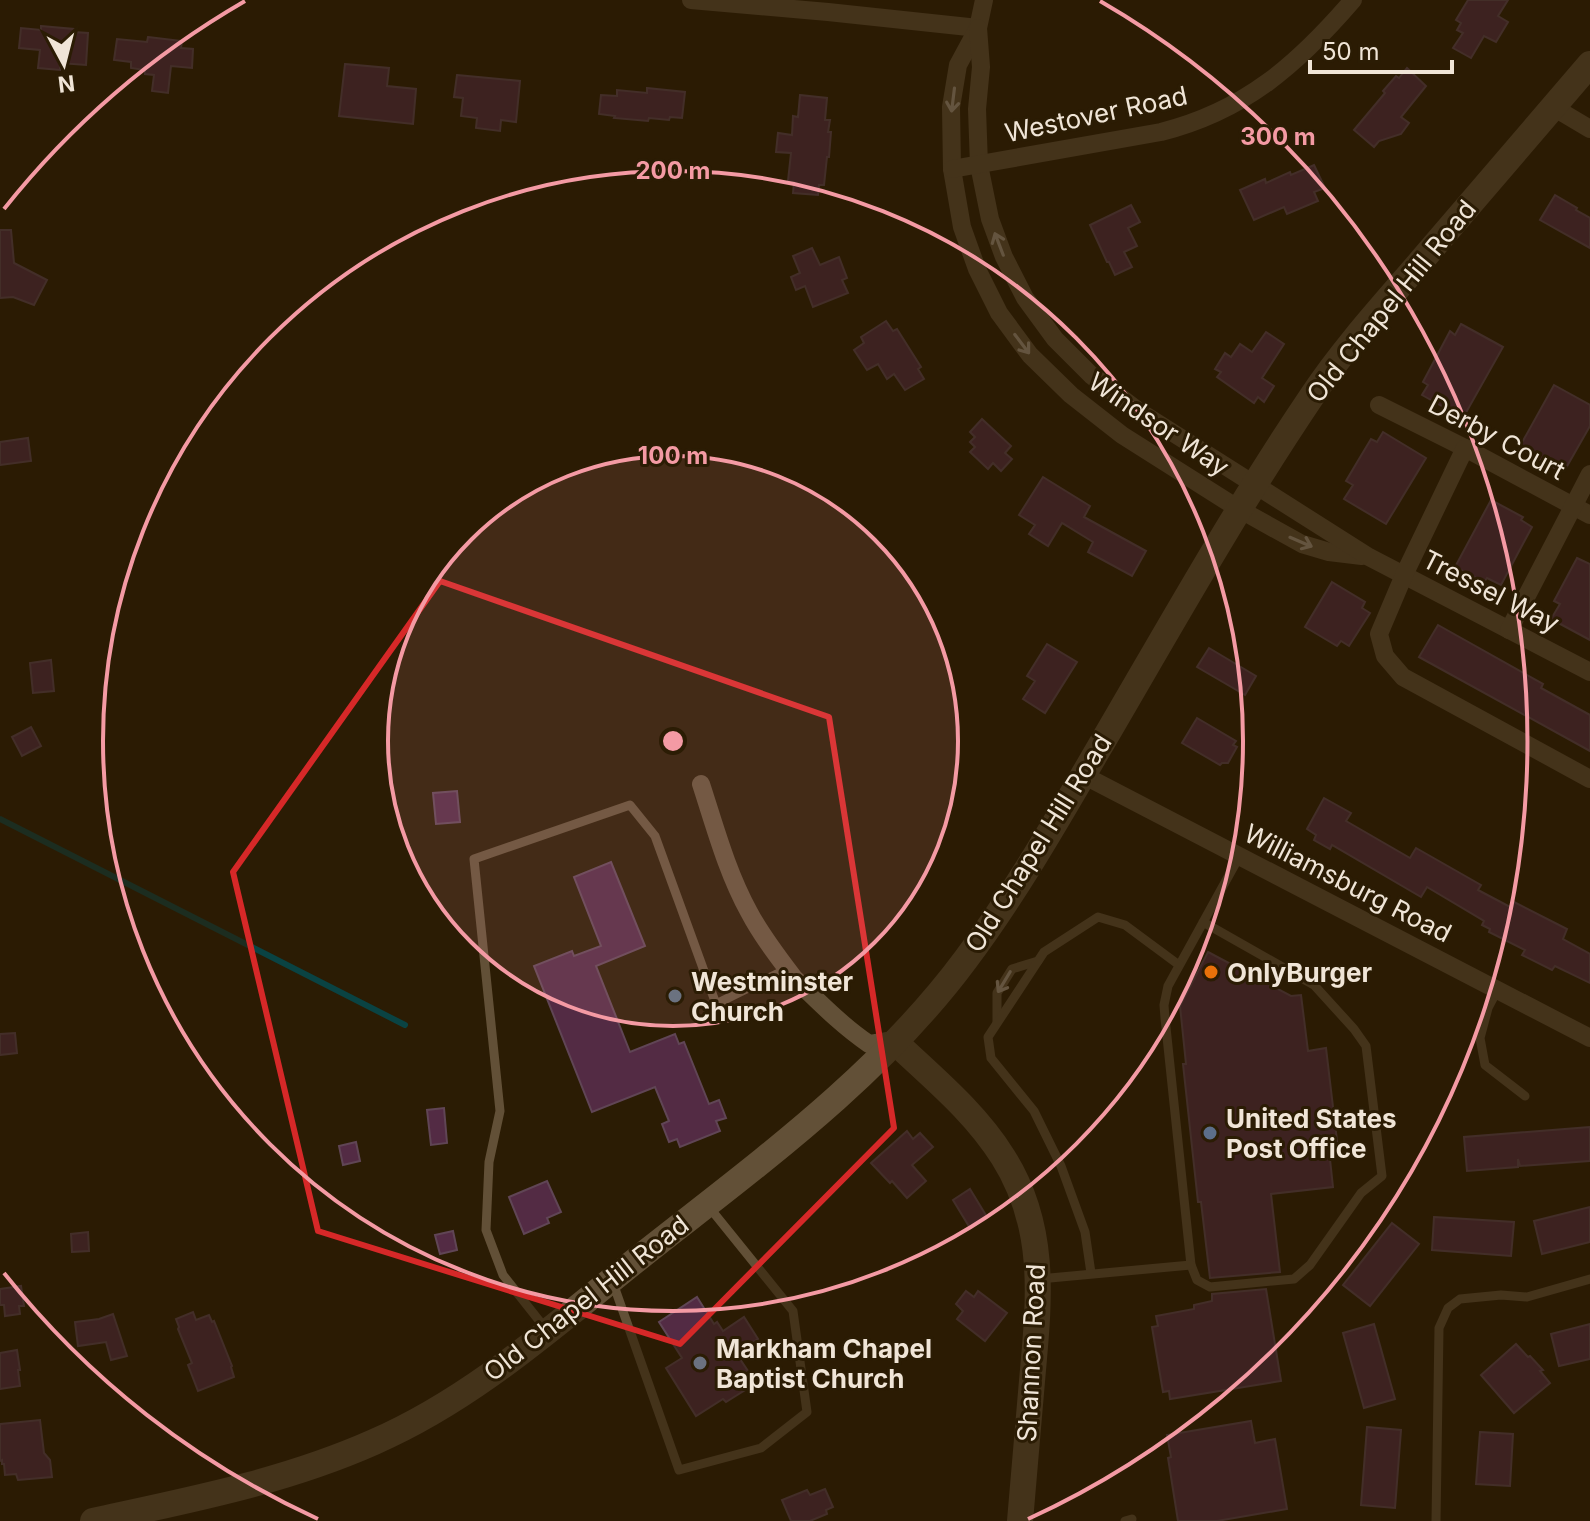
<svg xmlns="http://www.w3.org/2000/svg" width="1590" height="1521" font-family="Inter,sans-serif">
  <rect width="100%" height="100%" fill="#2b1c04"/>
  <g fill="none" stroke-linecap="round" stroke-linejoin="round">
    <polyline stroke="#0a4343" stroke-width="6" points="0,819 405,1025"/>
  </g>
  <g fill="#532b44" stroke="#604555" stroke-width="2">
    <polygon points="1468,0 1508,0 1498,16 1508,22 1496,42 1484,36 1471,58 1453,48 1463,33 1457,30 1461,23 1456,20"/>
    <polygon points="41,26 74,29 74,32 88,33 86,65 60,63 60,70 38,68 40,50 19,48 21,28 41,30"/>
    <polygon points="148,37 182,41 181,48 193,49 192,68 171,66 168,93 152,91 154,75 145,74 145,70 131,68 131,62 114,60 117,39 147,42"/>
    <polygon points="345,64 389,68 387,86 416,89 413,124 339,116"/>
    <polygon points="1407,68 1426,86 1401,117 1409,123 1401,134 1379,141 1374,147 1354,130 1385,93 1383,91 1396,76 1399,78"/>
    <polygon points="457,75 520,81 516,122 501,120 500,131 476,128 477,118 461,116 463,98 454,97"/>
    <polygon points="647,88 685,92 682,118 670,117 669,120 649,118 648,121 614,118 615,116 599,114 601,95 617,96 617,90 647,93"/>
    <polygon points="800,95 827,98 825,120 830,120 828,132 831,132 829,157 827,157 824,185 819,185 818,195 793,193 794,182 788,181 791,153 776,152 778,133 792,135 793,116 798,117"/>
    <polygon points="1314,165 1325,188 1314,192 1318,201 1287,214 1284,207 1254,220 1240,190 1265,179 1266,183 1290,172 1291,175"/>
    <polygon points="1555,195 1577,208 1576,210 1590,218 1590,248 1540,220"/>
    <polygon points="1131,205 1140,222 1128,228 1137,246 1124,252 1132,267 1115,275 1109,262 1107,262 1090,225"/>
    <polygon points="0,230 11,230 14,263 47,280 34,305 13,297 0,298"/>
    <polygon points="812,248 820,265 839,257 847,278 842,280 848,293 813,307 805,286 796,290 791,277 800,273 793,256"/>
    <polygon points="886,321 893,331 897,329 921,367 918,369 924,379 905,390 894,374 887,379 878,364 867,370 854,350 864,343 861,337"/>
    <polygon points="1461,324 1503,347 1463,418 1422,395 1428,385 1423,382 1450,331 1455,335"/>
    <polygon points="1266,332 1284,344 1262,378 1274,386 1264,402 1258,397 1254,403 1217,377 1221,372 1215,369 1225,353 1231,357 1240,344 1252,352"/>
    <polygon points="1554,385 1590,405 1590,426 1566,468 1563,467 1560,471 1519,448"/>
    <polygon points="982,419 1011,446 1005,453 1012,459 1001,471 993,463 988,469 970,452 975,447 970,442 975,437 970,432"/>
    <polygon points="1383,432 1426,458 1386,524 1344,499 1353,485 1346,481 1359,459 1371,439 1377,442"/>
    <polygon points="28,438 31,461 0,465 0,442"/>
    <polygon points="1043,477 1090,506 1084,517 1146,551 1132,576 1088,552 1093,542 1062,523 1048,546 1029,534 1035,525 1019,515"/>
    <polygon points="1491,500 1523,517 1521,520 1532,527 1501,585 1487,578 1484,582 1455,567"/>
    <polygon points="1577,558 1590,564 1590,640 1551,619 1560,604 1554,601"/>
    <polygon points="1332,582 1365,602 1362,608 1370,613 1349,646 1341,641 1337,646 1305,627"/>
    <polygon points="1438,625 1543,684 1541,688 1590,715 1590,751 1419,657"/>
    <polygon points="1047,644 1077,662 1045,713 1023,699 1035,681 1027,676"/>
    <polygon points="1209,648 1256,676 1245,695 1197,667"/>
    <polygon points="51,660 54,691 33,693 30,663"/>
    <polygon points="1197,718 1236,741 1233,745 1237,747 1228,763 1222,763 1220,765 1182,743"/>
    <polygon points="31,727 41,746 22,756 12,737"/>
    <polygon points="457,791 460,822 436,824 433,793"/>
    <polygon points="1324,798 1351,813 1346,821 1410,858 1416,848 1481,885 1478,890 1512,908 1514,902 1567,929 1563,939 1590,954 1590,983 1555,966 1552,970 1522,955 1525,950 1489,932 1490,929 1482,925 1484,921 1427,887 1421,897 1332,845 1330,849 1314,840 1316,835 1307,829"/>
    <polygon points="611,862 645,946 596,966 630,1052 675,1034 679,1044 684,1042 709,1104 719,1100 726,1118 716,1121 720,1131 680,1147 677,1139 669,1142 662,1124 669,1121 655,1087 592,1112 534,966 572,951 574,956 601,946 574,877"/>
    <polygon points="1208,952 1291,996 1301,995 1308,1051 1326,1048 1338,1149 1329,1150 1333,1187 1271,1194 1280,1272 1210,1278 1201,1202 1198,1202 1183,1064 1186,1064 1180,1006"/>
    <polygon points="15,1033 17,1053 0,1055 0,1034"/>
    <polygon points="444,1108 447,1143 431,1145 427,1110"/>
    <polygon points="1590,1127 1590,1161 1520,1166 1518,1159 1518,1167 1467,1171 1464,1137"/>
    <polygon points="907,1131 913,1139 920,1133 933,1147 912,1165 926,1181 907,1198 892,1181 890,1183 871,1163"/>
    <polygon points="356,1142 360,1161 343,1165 339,1146"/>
    <polygon points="547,1181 561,1212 547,1218 549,1223 524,1234 509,1197"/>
    <polygon points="970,1189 987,1217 970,1228 953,1200"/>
    <polygon points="1590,1207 1590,1242 1542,1254 1534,1221"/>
    <polygon points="1434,1217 1514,1222 1511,1256 1432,1250"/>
    <polygon points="1392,1223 1419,1244 1370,1306 1343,1285"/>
    <polygon points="453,1231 457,1250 440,1254 435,1235"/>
    <polygon points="88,1232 89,1251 72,1252 71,1234"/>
    <polygon points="21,1286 24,1306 19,1306 20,1314 5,1316 4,1305 0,1305 0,1289"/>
    <polygon points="1266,1289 1281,1381 1170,1399 1169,1391 1163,1392 1152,1327 1158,1326 1156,1316 1194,1309 1194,1305 1212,1301 1212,1294"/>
    <polygon points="966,1291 974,1297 978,1291 1007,1313 985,1341 957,1319 963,1311 956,1304"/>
    <polygon points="697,1297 714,1324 717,1322 723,1331 744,1317 758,1339 736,1353 748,1371 742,1375 750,1387 726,1402 723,1399 696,1416 666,1368 682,1358 659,1322"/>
    <polygon points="193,1312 196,1320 209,1315 212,1322 214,1321 232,1366 231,1367 234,1377 198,1391 188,1365 192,1363 178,1329 179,1327 176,1319"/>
    <polygon points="113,1314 127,1356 111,1360 106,1342 78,1346 75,1322 99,1319"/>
    <polygon points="1374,1324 1395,1399 1364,1408 1343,1333"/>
    <polygon points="1590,1324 1590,1359 1559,1366 1551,1334"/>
    <polygon points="1516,1344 1528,1357 1530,1356 1543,1370 1540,1371 1550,1383 1514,1413 1481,1375"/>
    <polygon points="17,1350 20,1370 18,1370 20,1386 0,1389 0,1353"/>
    <polygon points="40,1420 44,1453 50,1460 52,1477 18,1480 16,1474 5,1475 4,1464 2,1464 2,1460 0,1461 0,1424"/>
    <polygon points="1251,1421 1255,1443 1275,1439 1287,1509 1217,1521 1178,1521 1168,1458 1171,1457 1167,1435"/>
    <polygon points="1367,1427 1401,1430 1395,1508 1361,1505"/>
    <polygon points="1480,1432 1513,1434 1510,1486 1476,1484"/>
    <polygon points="825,1489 833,1507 826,1510 827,1514 810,1521 791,1521 782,1500 807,1490 810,1495"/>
  </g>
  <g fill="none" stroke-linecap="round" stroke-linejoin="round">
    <g stroke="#625037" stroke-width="9">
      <polyline points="1203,922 1314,985 1354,1029 1366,1046 1382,1176 1361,1193 1310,1265 1294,1279 1210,1287 1197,1280 1191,1265 1165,1018 1164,1005 1168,986 1239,857"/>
      <polyline points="1498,989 1488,1008 1480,1038 1485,1065 1525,1096"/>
      <polyline points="997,1022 997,993 1012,969 1038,961"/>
      <polyline points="1091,1273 1085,1232 1061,1166 1034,1111 991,1058 988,1037 1044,952 1098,917 1125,925 1179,965"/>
      <polyline points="1039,1279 1191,1265"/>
      <polyline points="613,1283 679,1470 761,1448 807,1412 793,1311 709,1207"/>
      <polyline points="545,1328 503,1275 486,1230 489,1162 500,1111 474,859 630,805 655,836 716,1004 787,969"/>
      <polyline points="1125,1521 1132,1519"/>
      <polyline points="1436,1521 1439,1328 1448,1308 1460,1299 1501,1295 1527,1297 1590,1279"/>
    </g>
    <g stroke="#625037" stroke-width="18">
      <polyline points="691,0 828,12 978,28"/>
      <polyline points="984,0 978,28 958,65 951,107 952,169 962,227 977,269 999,313 1030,355 1071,395 1122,435 1239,509 1302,544 1329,552 1362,556"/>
      <polyline points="978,28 981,67 977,109 979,165 990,219 1004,257 1025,298 1055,339 1091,375 1137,410 1369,557 1590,672"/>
      <polyline points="1553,107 1590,129"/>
      <path d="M952 169 1161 132C1245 111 1298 64 1353 0"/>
      <polyline points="1379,405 1465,448 1590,515"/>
      <polyline points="1465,448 1404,575 1379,634 1385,656 1403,677 1590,779"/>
      <polyline points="1509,630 1590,474"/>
      <polyline points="1083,775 1590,1038"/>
      <path d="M701 784C715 827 727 872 749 912 761 935 778 957 794 978 818 1001 841 1025 869 1044L892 1040 895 1042"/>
    </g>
    <g stroke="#625037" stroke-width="26">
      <path d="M895 1042C933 1078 975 1112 1003 1157 1048 1228 1039 1302 1032 1381 1028 1428 1024 1474 1020 1521"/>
      <path d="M93 1521C189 1500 284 1482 374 1442 473 1399 556 1324 640 1257 755 1166 878 1078 966 959 1016 892 1057 820 1099 748 1168 630 1235 510 1312 396 1346 345 1388 300 1428 253 1482 190 1536 127 1590 64"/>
    </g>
  </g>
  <defs><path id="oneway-shaft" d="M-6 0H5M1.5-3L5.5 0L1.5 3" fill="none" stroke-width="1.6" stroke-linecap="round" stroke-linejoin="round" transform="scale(2)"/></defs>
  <g stroke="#a99a87">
    <use href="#oneway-shaft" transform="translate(953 100) rotate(97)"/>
    <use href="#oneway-shaft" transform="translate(999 244) rotate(-111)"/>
    <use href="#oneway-shaft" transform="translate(1022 344) rotate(53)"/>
    <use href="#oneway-shaft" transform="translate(1301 542) rotate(23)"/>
    <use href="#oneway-shaft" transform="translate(1004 982) rotate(121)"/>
  </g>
  <path d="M0 0H1590V1521H0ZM440 581 829 717 894 1128 680 1344 318 1231 233 872Z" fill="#2b1c04" fill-opacity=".55" fill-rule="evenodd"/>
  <path fill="none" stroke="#d62828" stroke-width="6" stroke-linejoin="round" d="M440 581 829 717 894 1128 680 1344 318 1231 233 872Z"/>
  <circle cx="673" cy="741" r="285" fill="#f49aa4" fill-opacity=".12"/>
  <g fill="none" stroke="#f49aa4" stroke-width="4">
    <circle cx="673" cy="741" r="285"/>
    <circle cx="673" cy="741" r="570"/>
    <path d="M318 1519A855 855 0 0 1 4 1273M4 209A855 855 0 0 1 245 1M1100 1A855 855 0 0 1 1028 1519"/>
  </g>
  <circle fill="#e8710a" stroke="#2b1c04" stroke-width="3" cx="1211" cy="972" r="8"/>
  <g fill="#6b7280" stroke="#2b1c04" stroke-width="3">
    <circle cx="675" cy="996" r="8"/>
    <circle cx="700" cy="1363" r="8"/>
  </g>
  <circle fill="#5c6f8a" stroke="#2b1c04" stroke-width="3" cx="1210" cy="1133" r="8"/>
  <g text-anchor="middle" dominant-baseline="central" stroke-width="6" stroke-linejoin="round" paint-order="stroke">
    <g font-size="26" fill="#f0e5d7" stroke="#2b1c04">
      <text transform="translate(1096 114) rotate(-12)">Westover Road</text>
      <text transform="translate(1391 301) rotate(-51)">Old Chapel Hill Road</text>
      <text transform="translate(1159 424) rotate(34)">Windsor Way</text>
      <text transform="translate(1497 437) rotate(28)">Derby Court</text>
      <text transform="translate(1491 591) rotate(27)">Tressel Way</text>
      <text transform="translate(1038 843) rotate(-58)">Old Chapel Hill Road</text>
      <text transform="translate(1348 883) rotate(27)">Williamsburg Road</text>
      <text transform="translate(586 1298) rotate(-38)">Old Chapel Hill Road</text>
      <text transform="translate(1031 1353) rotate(-87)">Shannon Road</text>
    </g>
    <g font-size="26" font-weight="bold" fill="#f0e5d7" stroke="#2b1c04" text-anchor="start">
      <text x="1227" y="972">OnlyBurger</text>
      <text x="691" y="981">Westminster<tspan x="691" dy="30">Church</tspan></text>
      <text x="1226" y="1118">United States<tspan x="1226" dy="30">Post Office</tspan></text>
      <text x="716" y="1348">Markham Chapel<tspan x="716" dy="30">Baptist Church</tspan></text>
    </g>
  </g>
  <circle cx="673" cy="741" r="12" fill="#f49aa4" stroke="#2b1c04" stroke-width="4"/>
  <g font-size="24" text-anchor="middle" font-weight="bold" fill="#f49aa4" stroke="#2b1c04" stroke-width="6" stroke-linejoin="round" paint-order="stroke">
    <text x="1278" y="145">300 m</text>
    <text x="673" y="179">200 m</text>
    <text x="673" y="464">100 m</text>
  </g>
  <g transform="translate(64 64) rotate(173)" stroke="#2b1c04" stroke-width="6" paint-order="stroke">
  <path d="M0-6L14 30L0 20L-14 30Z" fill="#f0e5d7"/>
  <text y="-12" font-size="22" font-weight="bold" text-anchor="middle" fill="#f0e5d7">N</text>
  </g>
  <path d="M1310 60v12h142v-12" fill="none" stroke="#f0e5d7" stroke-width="4"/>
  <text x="1322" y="60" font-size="24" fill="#f0e5d7" stroke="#2b1c04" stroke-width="6" paint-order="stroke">50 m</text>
</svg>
